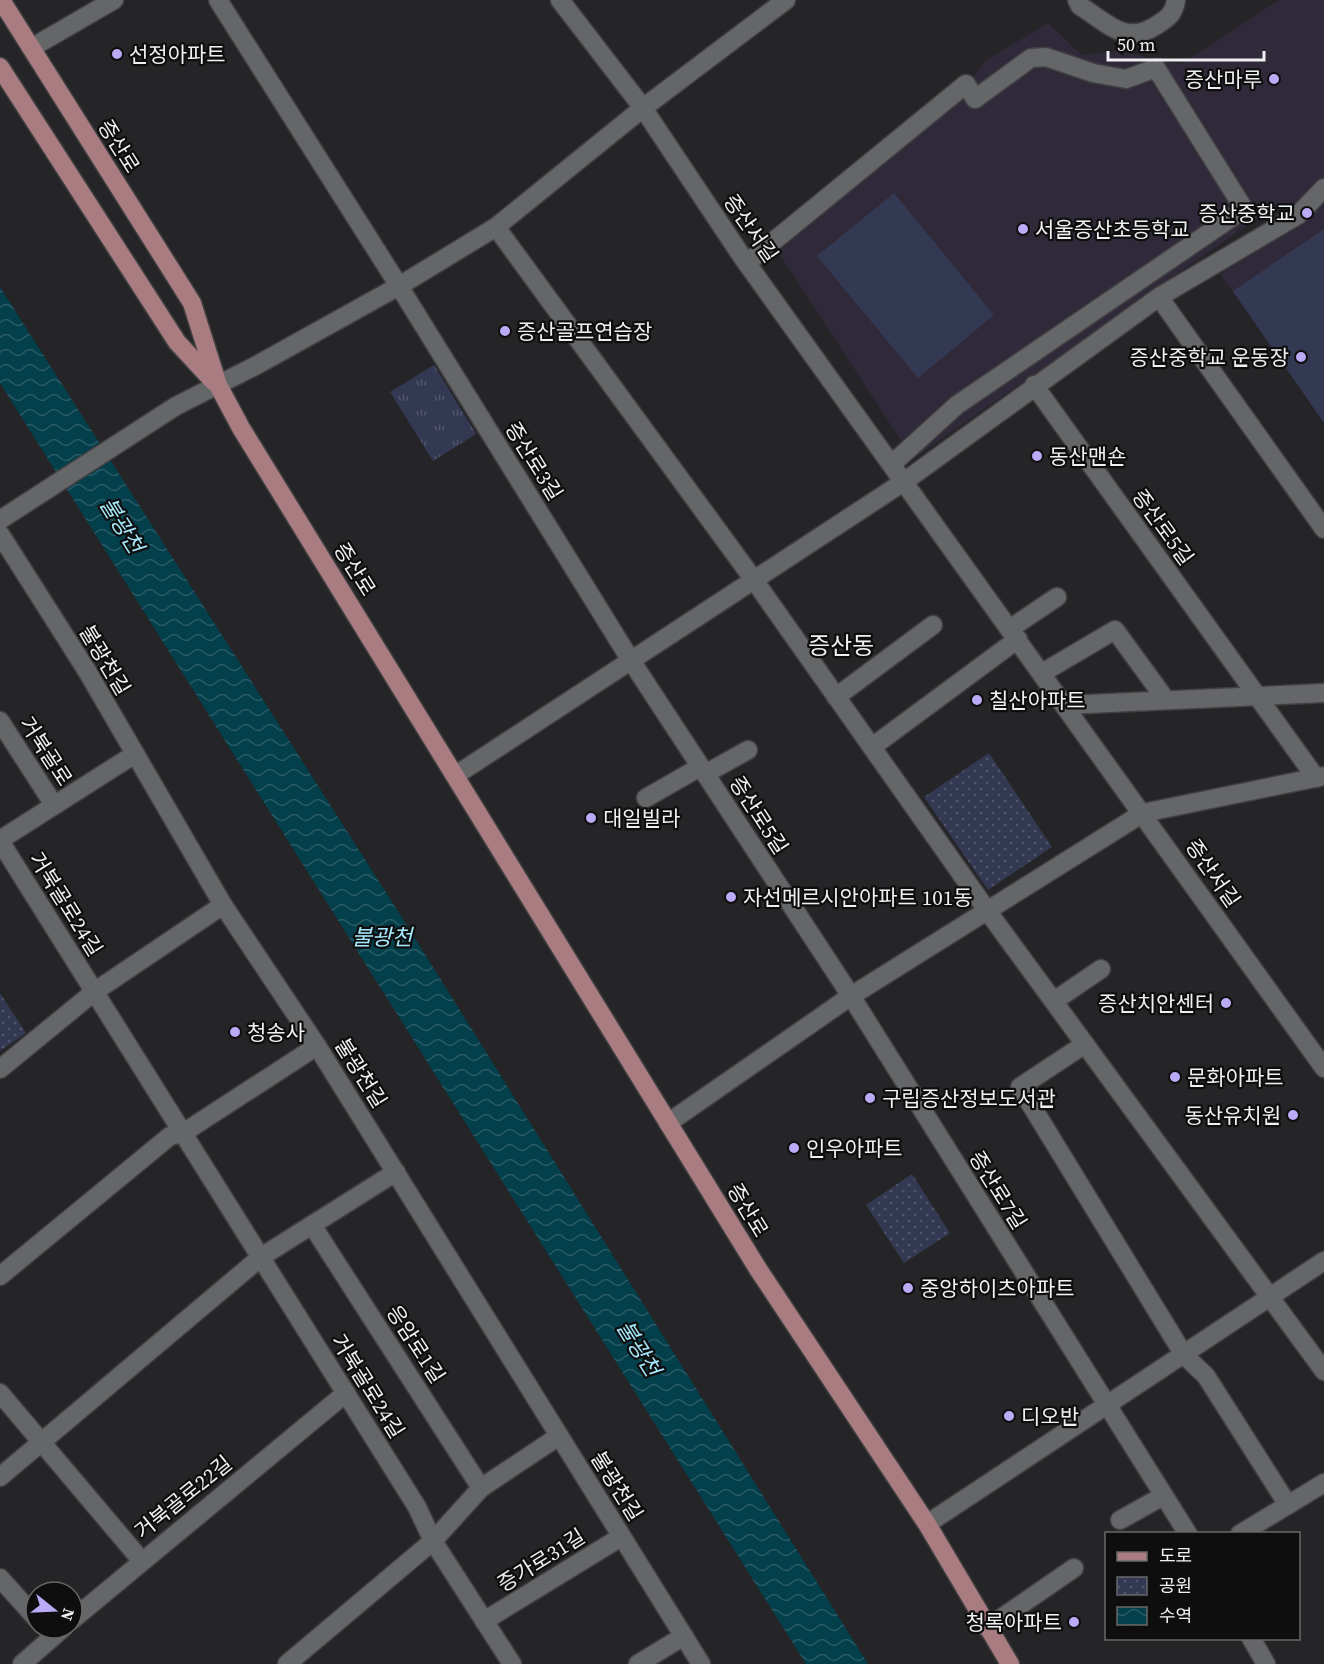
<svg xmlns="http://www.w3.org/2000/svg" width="1324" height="1664" font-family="'Source Serif 4','Noto Sans KR',serif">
  <defs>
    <pattern id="grass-tufts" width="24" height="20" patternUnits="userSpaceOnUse" patternTransform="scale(1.5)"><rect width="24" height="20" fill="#343953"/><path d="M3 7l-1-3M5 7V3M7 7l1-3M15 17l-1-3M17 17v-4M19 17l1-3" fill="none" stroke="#52566c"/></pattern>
    <pattern id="park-dots" width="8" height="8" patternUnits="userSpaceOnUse" patternTransform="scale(1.5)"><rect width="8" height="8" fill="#343953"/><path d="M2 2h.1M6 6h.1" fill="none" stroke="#52566c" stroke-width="1.8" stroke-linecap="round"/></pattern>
    <pattern id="water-waves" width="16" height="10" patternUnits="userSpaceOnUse" patternTransform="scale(1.5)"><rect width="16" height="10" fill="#043f4c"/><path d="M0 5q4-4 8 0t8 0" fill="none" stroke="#295b66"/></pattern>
  </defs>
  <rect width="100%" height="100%" fill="#252527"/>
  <polygon fill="#302939" points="1279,0 1324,0 1324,423 1220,274 1302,222 1276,205 913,459 778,252 976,74 985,61 1048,23 1082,55 1117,51 1181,64"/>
  <polygon fill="url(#grass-tufts)" points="434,365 476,434 433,461 390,392"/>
  <g fill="url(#park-dots)">
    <polygon points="989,753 1052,847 988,890 924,797"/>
    <polygon points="0,993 26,1033 0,1051"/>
    <polygon points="912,1174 950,1233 904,1263 866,1205"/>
  </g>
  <g fill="#343953">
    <polygon points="894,193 994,315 918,378 817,256"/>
    <polygon points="1324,229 1324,423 1233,291"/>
  </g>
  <polygon fill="url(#water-waves)" points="0,287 401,916 868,1664 806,1664 0,383"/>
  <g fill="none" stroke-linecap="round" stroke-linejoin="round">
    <g stroke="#404042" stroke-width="21">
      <g id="minor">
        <polyline points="218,0 399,286 630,659 851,996 1188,1534"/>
        <polyline points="560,0 643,108 743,258 1324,1068"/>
        <path d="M1077 0 1080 6C1108 23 1125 46 1157 25 1168 18 1174 14 1176 0"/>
        <polyline points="31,48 114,0"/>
        <polyline points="496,227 754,580 986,909 1324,1371"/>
        <polyline points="747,263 966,84 975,99 1031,58 1046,57 1093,73 1126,79 1156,68 1244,209 957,405 892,464"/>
        <polyline points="1159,297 1324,529"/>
        <polyline points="1034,385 1316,778"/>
        <polyline points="0,520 176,406 257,365 399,286 496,227 643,108 786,0"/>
        <polyline points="0,534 87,671 223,905 317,1046 701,1664"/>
        <polyline points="1011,628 1057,597"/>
        <polyline points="1042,673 1115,630 1166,700"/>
        <polyline points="836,697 933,625"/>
        <polyline points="1066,705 1324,693"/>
        <polyline points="0,721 54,805"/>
        <polyline points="872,747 1018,639"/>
        <polyline points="705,774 748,750"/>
        <polyline points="456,775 905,481 1159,297 1298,215 1324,188"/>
        <polyline points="646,798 700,767"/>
        <polyline points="0,840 135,754"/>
        <polyline points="0,841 417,1507 433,1541 512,1664"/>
        <polyline points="1054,1001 1101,969"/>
        <polyline points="1085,1044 1020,1087 1184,1355 1206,1376 1288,1505"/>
        <polyline points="0,1069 94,992 223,905"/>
        <polyline points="668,1123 851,996 1143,813 1324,776"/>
        <polyline points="312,1225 481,1488"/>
        <polyline points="0,1276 170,1136 183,1133 317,1046"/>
        <polyline points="0,1393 141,1560"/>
        <polyline points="0,1477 261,1257 396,1172"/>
        <polyline points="1120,1520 1163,1496"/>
        <polyline points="927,1524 1324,1261"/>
        <polyline points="1240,1534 1324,1483"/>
        <polyline points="0,1578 36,1618"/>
        <polyline points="72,1620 346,1393"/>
        <polyline points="484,1621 621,1537"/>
        <polyline points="987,1628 1074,1568"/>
        <polyline points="1251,1638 1266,1664"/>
        <polyline points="22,1664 63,1628"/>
        <polyline points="287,1664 433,1541 481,1488 559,1436"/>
        <polyline points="638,1664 684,1636"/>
      </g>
    </g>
    <g stroke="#404042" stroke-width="21">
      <g id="major">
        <polyline points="1,0 192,303 218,385 241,428 758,1269 927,1524 1010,1664"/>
        <polyline points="0,67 177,342 214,382"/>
      </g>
    </g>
    <use href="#minor" stroke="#656668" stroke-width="18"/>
    <use href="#major" stroke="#a97c82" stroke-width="18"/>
  </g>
  <g fill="#bbaaf6" stroke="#0e0e0f" stroke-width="2">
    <circle cx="117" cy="54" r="6"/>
    <circle cx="1274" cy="79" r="6"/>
    <circle cx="1307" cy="213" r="6"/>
    <circle cx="1023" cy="229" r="6"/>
    <circle cx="505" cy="331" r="6"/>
    <circle cx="1301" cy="357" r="6"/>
    <circle cx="1037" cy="456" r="6"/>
    <circle cx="977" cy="700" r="6"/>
    <circle cx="591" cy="818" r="6"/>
    <circle cx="731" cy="897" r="6"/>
    <circle cx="1226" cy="1003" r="6"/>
    <circle cx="235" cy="1032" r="6"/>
    <circle cx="1175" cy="1077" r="6"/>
    <circle cx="870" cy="1098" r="6"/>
    <circle cx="1293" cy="1115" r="6"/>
    <circle cx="794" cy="1148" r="6"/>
    <circle cx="908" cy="1288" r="6"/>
    <circle cx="1009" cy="1416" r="6"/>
    <circle cx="1074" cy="1622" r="6"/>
  </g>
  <g text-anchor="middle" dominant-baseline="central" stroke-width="4.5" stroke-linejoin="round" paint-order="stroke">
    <g font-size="21" fill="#eff0f1" stroke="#0e0e0f" text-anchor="start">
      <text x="129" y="54">선정아파트</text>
      <text x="1262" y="79" text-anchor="end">증산마루</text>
      <text x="1295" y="213" text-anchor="end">증산중학교</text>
      <text x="1035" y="229">서울증산초등학교</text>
      <text x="517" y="331">증산골프연습장</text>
      <text x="1289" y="357" text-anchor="end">증산중학교 운동장</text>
      <text x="1049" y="456">동산맨숀</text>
      <text x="989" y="700">칠산아파트</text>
      <text x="603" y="818">대일빌라</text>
      <text x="743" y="897">자선메르시안아파트 101동</text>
      <text x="1214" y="1003" text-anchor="end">증산치안센터</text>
      <text x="247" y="1032">청송사</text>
      <text x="1187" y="1077">문화아파트</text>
      <text x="882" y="1098">구립증산정보도서관</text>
      <text x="1281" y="1115" text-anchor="end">동산유치원</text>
      <text x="806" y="1148">인우아파트</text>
      <text x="920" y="1288">중앙하이츠아파트</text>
      <text x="1021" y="1416">디오반</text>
      <text x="1062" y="1622" text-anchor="end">청록아파트</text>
    </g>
    <g font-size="21" fill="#eff0f1" stroke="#0e0e0f">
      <text transform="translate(119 146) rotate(58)">증산로</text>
      <text transform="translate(751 228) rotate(55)">증산서길</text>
      <text transform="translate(534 461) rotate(58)">증산로3길</text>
      <text transform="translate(1163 527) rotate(54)">증산로5길</text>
      <text transform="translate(355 569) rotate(58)">증산로</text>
      <text transform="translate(105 660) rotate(59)">불광천길</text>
      <text transform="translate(46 751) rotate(57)">거북골로</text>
      <text transform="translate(759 815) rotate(57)">증산로5길</text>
      <text transform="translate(1213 873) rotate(55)">증산서길</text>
      <text transform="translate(66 904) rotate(58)">거북골로24길</text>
      <text transform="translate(361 1073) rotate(58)">불광천길</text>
      <text transform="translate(998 1190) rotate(58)">증산로7길</text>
      <text transform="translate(748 1210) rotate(59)">증산로</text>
      <text transform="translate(416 1344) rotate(57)">응암로1길</text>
      <text transform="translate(368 1386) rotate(58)">거북골로24길</text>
      <text transform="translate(617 1486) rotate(58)">불광천길</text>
      <text transform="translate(183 1497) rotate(-39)">거북골로22길</text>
      <text transform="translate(541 1560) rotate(-32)">증가로31길</text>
    </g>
    <g font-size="22" font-style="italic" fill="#a6e8fb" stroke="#0e0e0f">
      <text transform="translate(122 525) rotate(58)">불광천</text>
      <text x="382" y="937">불광천</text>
      <text transform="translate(639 1348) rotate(58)">불광천</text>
    </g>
    <g font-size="24" fill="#eff0f1" stroke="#0e0e0f">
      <text x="841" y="645">증산동</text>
    </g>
  </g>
  <rect x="1105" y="1532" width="195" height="108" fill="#0e0e0f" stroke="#686869" stroke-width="1.5"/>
  <rect x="1117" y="1552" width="30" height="9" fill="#a97c82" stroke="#686869" stroke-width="1.5"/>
  <text x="1159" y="1562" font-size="18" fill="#eff0f1">도로</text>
  <rect x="1117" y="1577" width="30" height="18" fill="url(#park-dots)" stroke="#686869" stroke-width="1.5"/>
  <text x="1159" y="1592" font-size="18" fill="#eff0f1">공원</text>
  <rect x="1117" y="1607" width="30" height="18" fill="url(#water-waves)" stroke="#686869" stroke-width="1.5"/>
  <text x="1159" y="1622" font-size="18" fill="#eff0f1">수역</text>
  <g transform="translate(54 1610) rotate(108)"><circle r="28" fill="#0e0e0f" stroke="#686869" stroke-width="1.5"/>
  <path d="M0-4.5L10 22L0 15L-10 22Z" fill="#bbaaf6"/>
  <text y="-9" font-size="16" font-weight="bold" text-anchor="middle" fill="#eff0f1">N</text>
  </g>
  <path d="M1108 51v9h156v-9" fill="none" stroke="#eff0f1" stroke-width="3"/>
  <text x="1117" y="51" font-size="18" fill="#eff0f1" stroke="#0e0e0f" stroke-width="4.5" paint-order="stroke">50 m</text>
</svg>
